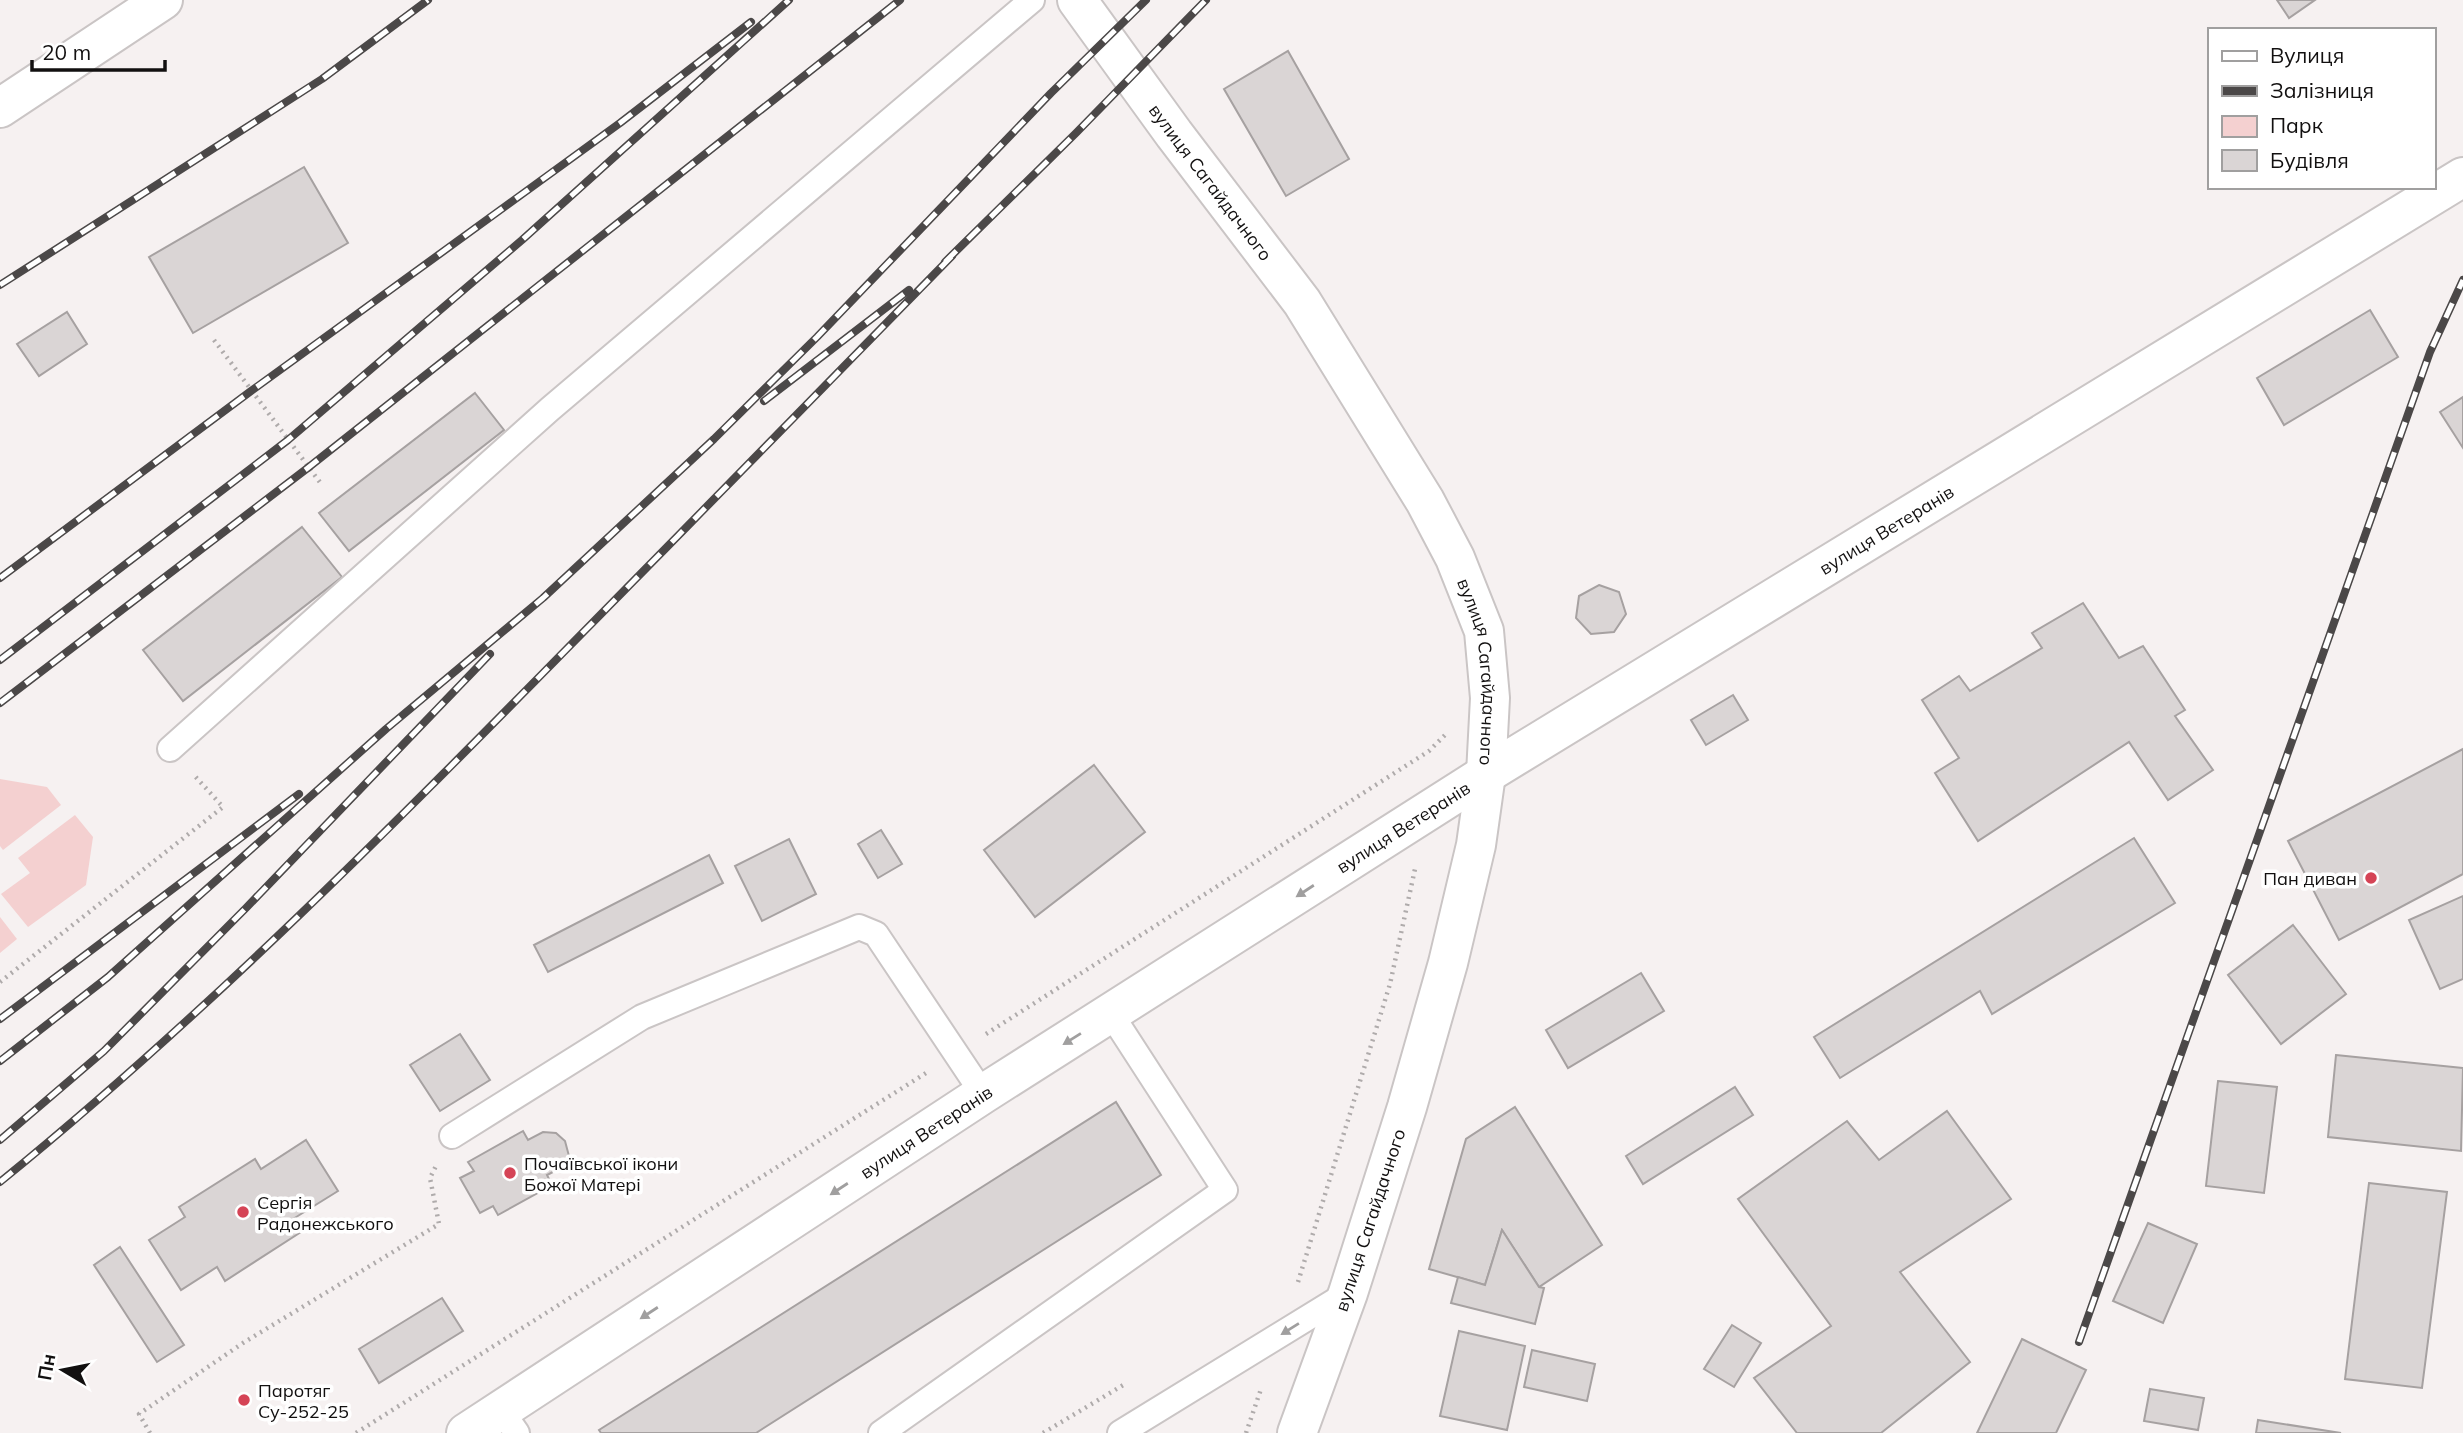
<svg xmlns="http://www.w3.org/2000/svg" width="2463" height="1433" font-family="Mulish,sans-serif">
  <rect width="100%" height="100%" fill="#f6f1f1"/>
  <g fill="#f4d0d0">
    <polygon points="0,779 47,787 61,805 3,850 0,846"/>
    <polygon points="75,815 93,837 86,885 28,927 1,894 30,873 18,858"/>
    <polygon points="0,917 17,939 0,953"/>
  </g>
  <g fill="#dad5d5" stroke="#a6a1a1" stroke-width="2">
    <polygon points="2277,0 2315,0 2289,18"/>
    <polygon points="1288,51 1349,159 1286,196 1224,89"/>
    <polygon points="304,167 348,243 193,333 149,257"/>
    <polygon points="2370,310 2398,357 2284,425 2257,378"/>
    <polygon points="67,312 87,344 39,376 17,344"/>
    <polygon points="475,393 504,430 349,551 319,513"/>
    <polygon points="2463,397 2463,448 2440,412"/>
    <polygon points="302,527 342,577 183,701 143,650"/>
    <polygon points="1599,585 1619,592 1626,614 1614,632 1591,634 1576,618 1579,596"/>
    <polygon points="2083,603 2119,658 2143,646 2185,710 2175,716 2213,770 2168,800 2129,742 1978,841 1935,773 1959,758 1922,700 1959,676 1970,691 2042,648 2032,633"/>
    <polygon points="1733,695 1748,720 1706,745 1691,720"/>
    <polygon points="2463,749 2463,874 2339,940 2288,841"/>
    <polygon points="1094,765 1145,832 1035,917 984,850"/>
    <polygon points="881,830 902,864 878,878 858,844"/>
    <polygon points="2134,838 2175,903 1992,1014 1980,991 1840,1078 1814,1037"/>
    <polygon points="789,839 816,894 762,921 735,866"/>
    <polygon points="709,855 723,883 548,972 534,945"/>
    <polygon points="2463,896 2463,979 2440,989 2409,920"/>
    <polygon points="2293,925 2346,994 2281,1044 2228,975"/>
    <polygon points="1641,973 1664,1011 1568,1068 1546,1030"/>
    <polygon points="460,1034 490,1080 440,1111 410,1065"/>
    <polygon points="2336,1055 2463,1068 2461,1151 2328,1137"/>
    <polygon points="2218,1081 2277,1087 2264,1193 2206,1186"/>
    <polygon points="1735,1087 1753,1115 1643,1184 1626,1156"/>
    <polygon points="1116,1102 1161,1175 756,1433 601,1433 599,1430"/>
    <polygon points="1515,1107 1602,1245 1539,1287 1502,1230 1485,1285 1429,1269 1466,1139"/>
    <polygon points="1947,1111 2011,1199 1900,1272 1970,1362 1881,1433 1797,1433 1754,1378 1831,1326 1738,1199 1847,1121 1879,1160"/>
    <polygon points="523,1131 528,1140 543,1132 556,1133 565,1141 569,1156 563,1167 547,1175 552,1185 498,1215 493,1206 480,1213 460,1178 474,1171 468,1162"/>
    <polygon points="306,1140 338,1191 293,1219 301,1232 225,1281 217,1267 181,1290 149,1240 185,1217 179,1207 255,1159 261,1169"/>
    <polygon points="2369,1183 2447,1192 2422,1388 2345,1379"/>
    <polygon points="2148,1223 2197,1244 2163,1323 2113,1301"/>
    <polygon points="1502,1230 1539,1287 1544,1288 1535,1324 1451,1303 1458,1277 1485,1285"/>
    <polygon points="120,1247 184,1345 157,1362 94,1265"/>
    <polygon points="442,1298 463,1331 379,1383 359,1349"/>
    <polygon points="1732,1325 1761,1343 1734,1387 1704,1369"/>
    <polygon points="1459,1331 1525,1346 1507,1430 1440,1416"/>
    <polygon points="2022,1339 2086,1370 2056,1433 1977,1433"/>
    <polygon points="1532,1350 1595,1364 1587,1401 1524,1387"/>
    <polygon points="2150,1389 2204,1398 2198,1430 2144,1421"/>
    <polygon points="2258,1420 2341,1433 2256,1433"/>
  </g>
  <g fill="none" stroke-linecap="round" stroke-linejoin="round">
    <g stroke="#cac5c5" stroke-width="28">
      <g id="lane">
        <polyline points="170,749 550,409 1032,0"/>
        <polyline points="452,1136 642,1017 859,927 876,934 983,1094"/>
        <polyline points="501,1410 517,1433"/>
        <polyline points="881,1433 1225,1190 1111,1014"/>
        <polyline points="1120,1433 1348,1293"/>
      </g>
    </g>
    <g stroke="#cac5c5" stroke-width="42">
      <g id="street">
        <path id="s1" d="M466 1433 983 1094 1486 774"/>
      </g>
    </g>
    <g stroke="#cac5c5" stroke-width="42">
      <g id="secondary">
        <path id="s2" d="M1077 0 1174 134 1302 302 1425 501 1455 558 1484 631 1490 698 1486 774 1476 845 1448 963 1407 1107 1348 1293 1297 1433"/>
        <path id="s3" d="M1486 774 2463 177"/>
      </g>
    </g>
    <g stroke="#cac5c5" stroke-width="42">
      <polyline id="highway" points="0,108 163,0"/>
    </g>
    <g stroke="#afabab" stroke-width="4.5" stroke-dasharray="2 5" stroke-linecap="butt">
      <polyline points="214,340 322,485"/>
      <polyline points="0,982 223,807 193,774"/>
      <polyline points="986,1034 1429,751 1445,735"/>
      <polyline points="1298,1282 1390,984 1415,869"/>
      <polyline points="150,1433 139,1414 243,1343 439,1224 430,1178 436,1166"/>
      <polyline points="356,1433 926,1073"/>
      <polyline points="1043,1433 1125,1384"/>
      <polyline points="1246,1433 1261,1389"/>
    </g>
    <use href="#lane" stroke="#fff" stroke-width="24"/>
    <use href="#street" stroke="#fff" stroke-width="38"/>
    <use href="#secondary" stroke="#fff" stroke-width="38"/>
    <use href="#highway" stroke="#fff" stroke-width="38"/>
    <g stroke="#4b4848" stroke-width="8">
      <g id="rail">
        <polyline points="945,262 1076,133 1206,0"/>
        <polyline points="0,285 322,79 428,0"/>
        <polyline points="764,401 909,290"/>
        <polyline points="0,578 251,391 620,123 751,22"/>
        <polyline points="0,660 288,440 522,240 789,0"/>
        <polyline points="0,703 309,467 900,0"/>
        <polyline points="0,1019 299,794"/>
        <polyline points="0,1061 108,977 386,729 543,598 714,439 817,337 1051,93 1146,0"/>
        <polyline points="0,1140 104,1051 246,908 490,654"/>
        <path d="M0 1182C193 1025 370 849 545 671 681 533 816 395 952 256"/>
        <polyline points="2079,1342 2430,352 2463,280"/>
      </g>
    </g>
    <use href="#rail" stroke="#fff" stroke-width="5" stroke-dasharray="16" stroke-linecap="butt"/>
  </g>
  <defs><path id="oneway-solid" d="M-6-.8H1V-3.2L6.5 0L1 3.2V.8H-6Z" transform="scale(1.75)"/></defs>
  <g fill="#a09f9f">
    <use href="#oneway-solid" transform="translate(1305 891) rotate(147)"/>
    <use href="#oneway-solid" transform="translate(1072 1039) rotate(148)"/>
    <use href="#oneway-solid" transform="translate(839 1189) rotate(147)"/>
    <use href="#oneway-solid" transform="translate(649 1313) rotate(147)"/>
    <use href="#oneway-solid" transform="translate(1290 1329) rotate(148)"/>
  </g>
  <g fill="#d54456" stroke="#fff" stroke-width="2.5">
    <circle cx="2371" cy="878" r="7"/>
    <circle cx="510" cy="1173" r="7"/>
    <circle cx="243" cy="1212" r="7"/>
    <circle cx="244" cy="1400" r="7"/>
  </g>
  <g text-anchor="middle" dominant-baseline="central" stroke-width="7" stroke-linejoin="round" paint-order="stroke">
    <g font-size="18" fill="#121010" stroke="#fff">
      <text stroke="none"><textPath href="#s2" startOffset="226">вулиця Сагайдачного</textPath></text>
      <text stroke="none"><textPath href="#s3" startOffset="469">вулиця Ветеранів</textPath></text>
      <text stroke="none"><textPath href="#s2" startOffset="793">вулиця Сагайдачного</textPath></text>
      <text stroke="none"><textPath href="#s1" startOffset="1116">вулиця Ветеранів</textPath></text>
      <text stroke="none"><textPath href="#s1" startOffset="550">вулиця Ветеранів</textPath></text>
      <text transform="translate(1370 1220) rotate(-72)">вулиця Сагайдачного</text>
    </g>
    <g font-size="18" fill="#121010" stroke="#fff" text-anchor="start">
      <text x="2357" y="878" text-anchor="end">Пан диван</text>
      <text x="524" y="1163">Почаївської ікони<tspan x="524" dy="21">Божої Матері</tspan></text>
      <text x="257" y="1202">Сергія<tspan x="257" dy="21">Радонежського</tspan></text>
      <text x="258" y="1390">Паротяг<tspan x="258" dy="21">Су-252-25</tspan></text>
    </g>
  </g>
  <rect x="2208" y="28" width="228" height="161" fill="#ffffff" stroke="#a09f9f" stroke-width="2"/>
  <rect x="2222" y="51" width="35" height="10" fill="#ffffff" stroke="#a09f9f" stroke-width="2"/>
  <text x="2270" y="63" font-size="21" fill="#121010">Вулиця</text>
  <rect x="2222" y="86" width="35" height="10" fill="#4b4848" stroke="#a09f9f" stroke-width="2"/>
  <text x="2270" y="98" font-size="21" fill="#121010">Залізниця</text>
  <rect x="2222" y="116" width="35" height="21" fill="#f4d0d0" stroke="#a09f9f" stroke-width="2"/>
  <text x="2270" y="133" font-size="21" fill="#121010">Парк</text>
  <rect x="2222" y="150" width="35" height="21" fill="#dad5d5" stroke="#a09f9f" stroke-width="2"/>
  <text x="2270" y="168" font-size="21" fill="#121010">Будівля</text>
  <g transform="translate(63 1370) rotate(280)" stroke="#ffffff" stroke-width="5" paint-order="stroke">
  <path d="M0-5L12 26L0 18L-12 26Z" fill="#121010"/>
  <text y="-10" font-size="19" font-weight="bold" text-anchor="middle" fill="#121010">Пн</text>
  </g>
  <path d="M32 60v10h133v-10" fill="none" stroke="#121010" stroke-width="3.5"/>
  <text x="42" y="60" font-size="21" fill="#121010" stroke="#ffffff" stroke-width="5" paint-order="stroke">20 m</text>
</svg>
